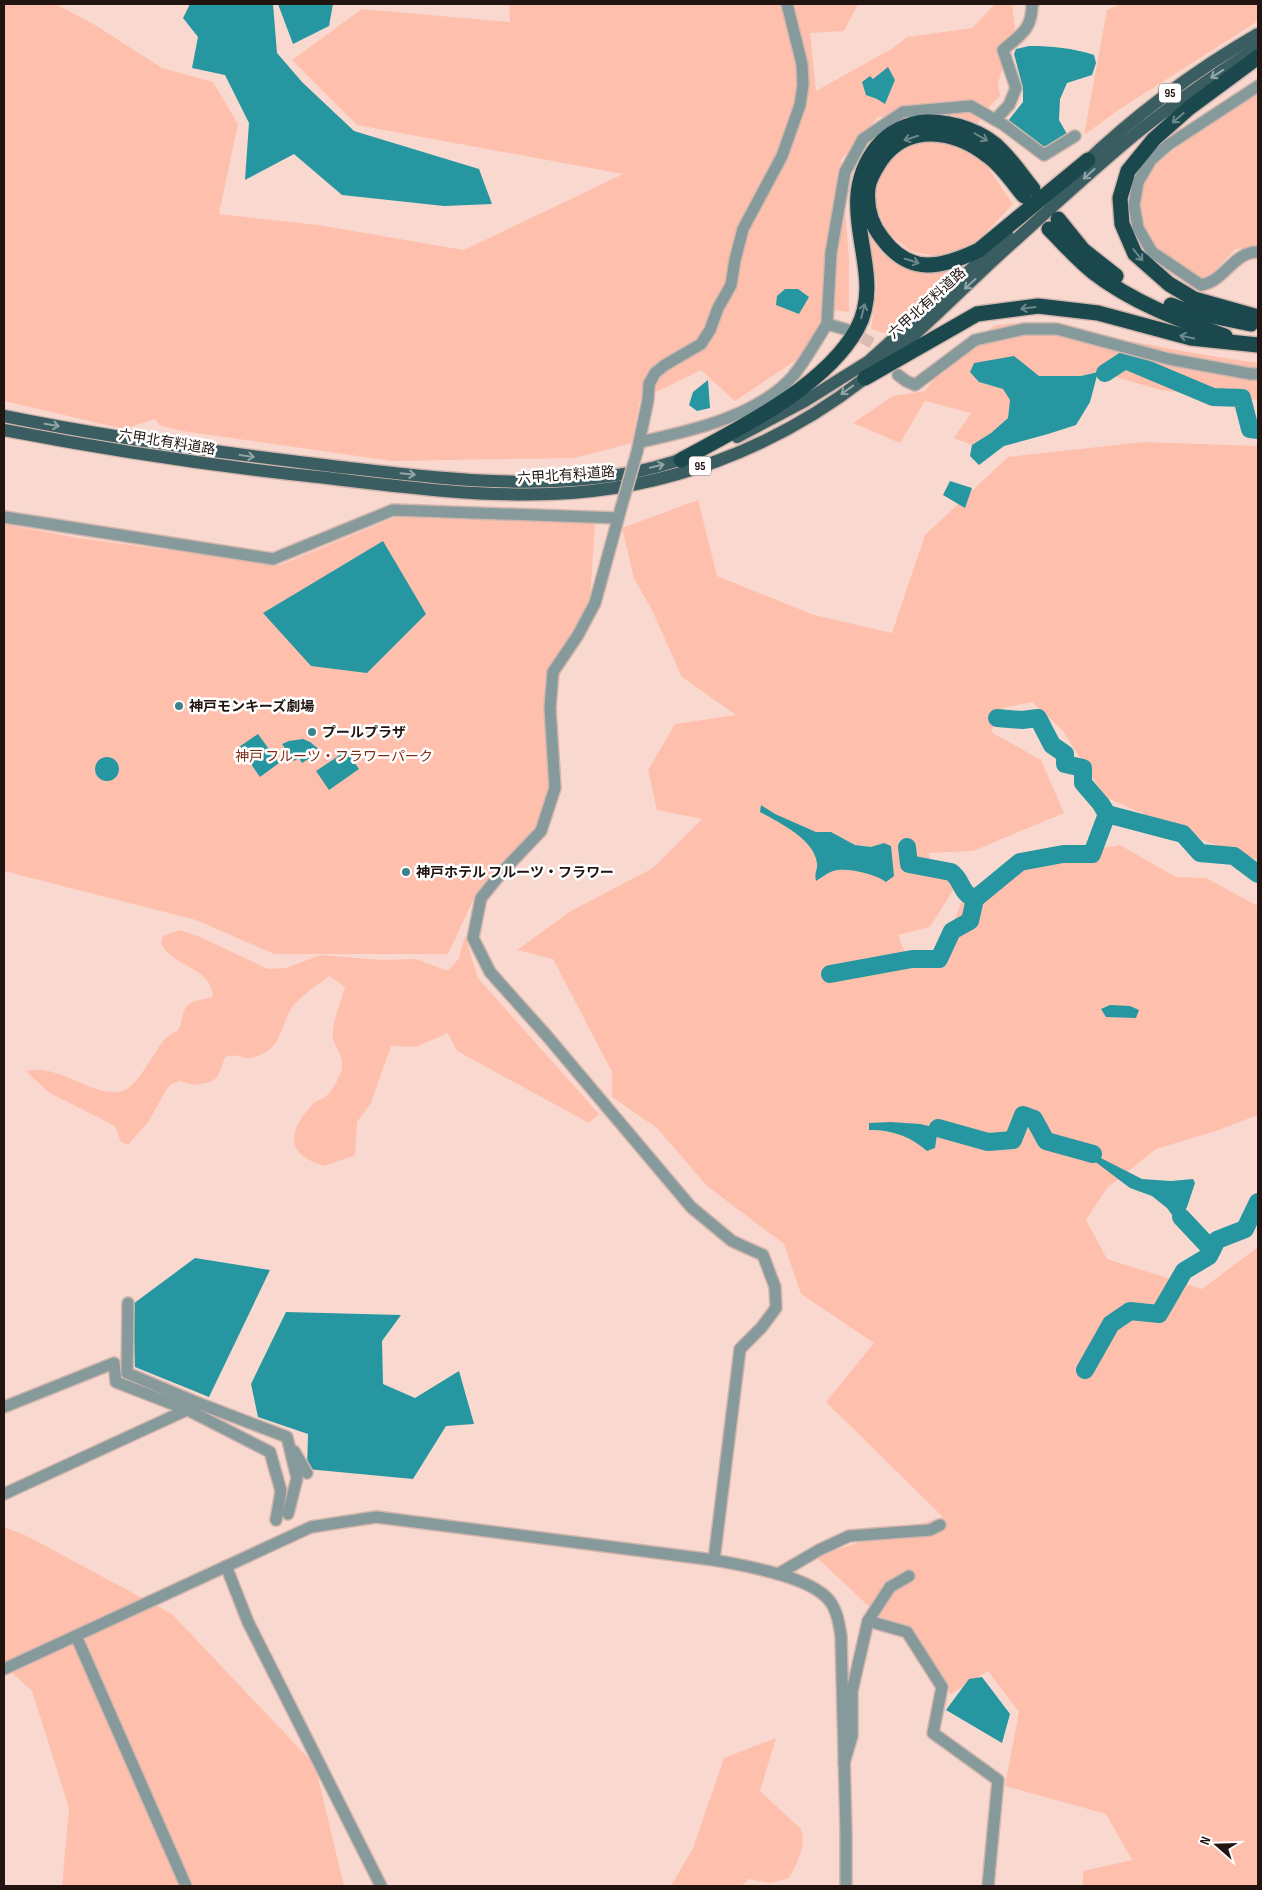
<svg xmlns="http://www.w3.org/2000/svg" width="1262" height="1890" font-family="'Sofia Sans Condensed','Noto Sans JP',sans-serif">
  <rect width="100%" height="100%" fill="#f9d9cf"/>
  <g fill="#fec0ad">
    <polygon points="4,4 56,4 95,25 162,68 213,82 238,124 219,214 318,225 464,250 623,174 357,125 292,60 362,9 510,22 509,4 858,4 844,31 810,33 816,91 893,48 907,37 972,28 995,4 1012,4 1015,29 998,83 1000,96 986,110 978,124 949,114 878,117 841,160 849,259 849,312 832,310 819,345 735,401 701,370 640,400 632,443 575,458 392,461 182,431 159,425 155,419 124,429 4,401"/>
    <polygon points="1121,4 1258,4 1258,21 1120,109 1084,135 1107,10"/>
    <polygon points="1258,82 1258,247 1235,249 1206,280 1165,265 1146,242 1134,200 1148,171"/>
    <polygon points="939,139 964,149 986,165 1013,204 975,244 939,257 910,251 888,233 875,204 876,179 894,150 916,140"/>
    <polygon points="866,232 883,254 907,266 925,271 960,269 887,334 871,329 877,285"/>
    <polygon points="1029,322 1193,353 1258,363 1258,400 1222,398 1161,390 1098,372 1081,376 1039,376 979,382 1003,389 1010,400 1008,418 991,433 972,445 954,438 971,413 925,401 900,443 853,423 893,396 925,391 940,371 995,325"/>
    <polygon points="1144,442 1258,446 1258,860 1200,839 1105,797 1063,731 1032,702 1003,708 991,732 1041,760 1064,813 973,851 929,853 931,867 955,887 930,927 898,935 906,955 942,952 966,890 1051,857 1120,845 1176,877 1206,878 1258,906 1258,1115 1216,1131 1156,1149 1107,1188 1086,1220 1107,1259 1202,1289 1258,1247 1258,1886 1083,1886 1083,1871 1132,1860 1106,1814 1005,1786 1019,1712 988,1671 951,1694 906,1641 815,1556 943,1517 826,1402 874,1343 801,1294 784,1244 707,1186 657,1128 612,1097 612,1072 553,959 517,950 571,911 653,868 702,819 657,810 648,770 675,724 736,715 682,677 652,610 634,578 622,528 698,500 717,576 814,615 892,633 925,535 1008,457"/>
    <polygon points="396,517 595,523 590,601 576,633 550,671 550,789 538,826 476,894 448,954 274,954 196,920 4,871 4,524 78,538 280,565"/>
    <path d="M179 930 198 936 268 969 286 968 320 955 382 960 416 959 448 971 459 958 465 936 478 978 599 1114 589 1123 457 1051 448 1033 416 1047 391 1046 371 1103 357 1122 355 1155 325 1166C285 1155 287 1132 312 1105 315 1101 321 1100 325 1097 332 1092 340 1077 342 1068 343 1056 336 1049 333 1039 330 1027 342 999 345 987L329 976C319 984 301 996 293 1006 279 1026 284 1048 255 1057 244 1061 239 1052 225 1057L217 1078 210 1082 194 1085 180 1081 171 1084 166 1090 149 1121 128 1145 121 1142 115 1126 48 1092 26 1071C60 1063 94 1099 122 1091 138 1087 154 1051 165 1039 168 1035 174 1033 178 1030 183 1023 181 1011 188 1005 194 1000 205 999 213 997 212 966 169 967 161 942L163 936Z"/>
    <polygon points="4,1527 27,1536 172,1614 315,1765 344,1886 62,1886 69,1808 32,1691 9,1670 4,1670"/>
    <path d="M776 1738 760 1791 801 1829C807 1845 797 1864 789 1878L771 1883 748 1879 743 1886H671L693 1848 724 1758Z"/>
  </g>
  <g fill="#2696a0">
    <polygon points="190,4 273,4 277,53 302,82 354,131 479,169 492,204 444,206 342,195 294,154 245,180 249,123 225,75 192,68 198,37 183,18"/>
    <polygon points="278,4 333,4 329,26 293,44"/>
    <path d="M1029 46C1052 46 1073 48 1094 55L1096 63 1092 75 1067 83 1060 99 1059 120 1067 134 1043 148 1008 121 1023 102V88L1014 54 1016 49Z"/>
    <polygon points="888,67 895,80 885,104 877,99 866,95 862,82 870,76 873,79"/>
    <polygon points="785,289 798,289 809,297 799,314 776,305 777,296"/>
    <polygon points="1014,356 1039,376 1081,376 1098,372 1090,402 1076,425 1048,434 1004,446 979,465 970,456 972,445 991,433 1008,418 1010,400 1003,389 979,382 970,372 974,363"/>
    <polygon points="708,380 710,408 697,411 689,405 693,392"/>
    <polygon points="950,481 972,488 965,508 943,495"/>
    <polygon points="383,541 426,614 367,673 311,666 263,613"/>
    <polygon points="258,734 279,763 260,777 239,747"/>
    <polygon points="303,739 310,742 321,751 302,763 299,758 294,761 282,744 289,741"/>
    <polygon points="346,751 359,769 329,790 316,771"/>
    <circle cx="107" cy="769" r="12"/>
    <path d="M761 805 775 814 816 832H831L855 845 871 847 884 843 891 846 894 876 886 882C875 874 847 867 833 871 827 873 821 878 816 881 814 871 818 870 817 863 814 839 778 822 760 812Z"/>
    <polygon points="1110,1005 1130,1006 1139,1010 1136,1018 1106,1017 1101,1009"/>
    <path d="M891 1122 920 1124 938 1128 935 1148 927 1151C912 1137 890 1129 869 1130V1123Z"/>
    <polygon points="1093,1154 1142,1179 1171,1181 1193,1179 1195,1183 1187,1207 1181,1217 1175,1219 1167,1208 1152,1196 1130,1188 1089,1157"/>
    <polygon points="195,1258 270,1270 209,1397 135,1367 133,1304"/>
    <polygon points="286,1312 401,1315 382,1341 383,1384 415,1398 459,1371 474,1424 446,1426 413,1479 307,1469 308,1434 258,1417 251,1384"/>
    <polygon points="982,1677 1010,1714 1002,1743 946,1710 969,1679"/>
  </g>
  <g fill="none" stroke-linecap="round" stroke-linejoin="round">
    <g stroke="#2696a0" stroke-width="18">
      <polyline points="1105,373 1125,360 1213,397 1242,398 1250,429 1258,430"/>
      <polyline points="997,718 1022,720 1038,718 1052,745 1065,754 1065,764 1083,768 1083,783 1101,804 1107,814"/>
      <path d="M907 847 909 864 951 872C963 880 959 892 975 899"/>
      <polyline points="830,974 912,959 939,959 952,931 970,921 975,899 1020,862 1063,854 1092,854 1107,814 1183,834 1200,853 1234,856 1258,874"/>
      <polyline points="938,1128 988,1142 1013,1140 1023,1115 1034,1119 1046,1141 1093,1154"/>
      <polyline points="1181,1217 1212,1250"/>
      <polyline points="1085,1370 1111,1324 1130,1311 1159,1314 1184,1271 1209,1256 1217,1240 1245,1229 1258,1202"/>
    </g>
    <polyline stroke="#d9bbb2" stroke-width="11" stroke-dasharray="11 5.5" stroke-linecap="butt" points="848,330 874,344 898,375"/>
    <g stroke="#d2b6ad" stroke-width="14">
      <g id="street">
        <path d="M1258 86 1168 145 1151 160 1138 182 1134 205 1138 228 1152 252 1201 285C1224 282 1234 251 1258 252"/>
        <path d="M995 120 1009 105 1016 88 1003 50C1020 35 1032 30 1032 5L1033 4"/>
        <polyline points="827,324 831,253 845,172 863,139 903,112 971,106 1004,125 1044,155 1075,136"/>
        <polyline points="898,375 906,381 915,385 975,340 1024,329 1057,329 1169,359 1251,374 1258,374"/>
        <path d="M640 442C691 431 758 416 793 376 806 360 816 341 827 324L848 330"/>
        <polyline points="637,452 648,400 649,384 655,373 665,365 701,344 710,330 718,308 731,285 735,260 743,229 782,156 800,105 803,85 802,64 787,4"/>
        <polyline points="4,517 273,559 393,510 617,518"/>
        <polyline points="128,1303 127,1373 198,1403 287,1437 297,1478 288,1514"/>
        <polyline points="4,1407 114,1363 116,1382 188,1410 270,1452 281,1491 276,1520"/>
        <polyline points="294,1451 307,1473"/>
        <polyline points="4,1494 191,1408"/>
        <path d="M714 1560C745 1566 809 1576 829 1600 837 1610 839 1623 841 1636L846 1832V1886"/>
        <polyline points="226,1566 248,1622 381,1886"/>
        <polyline points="778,1574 819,1550 849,1536 930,1530 940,1525"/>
        <polyline points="868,1621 890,1587 909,1576"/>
        <polyline points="76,1636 186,1886"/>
        <polyline points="4,1669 311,1527 376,1517 714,1560 740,1349 761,1328 776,1308 775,1287 763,1255 732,1241 691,1207 547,1036 490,972 473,938 481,898 503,871 541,831 555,788 550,708 553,672 578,635 595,603 621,508"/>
        <polyline points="844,1763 852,1736 852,1691 868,1621 907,1632 942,1687 933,1733 998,1780 988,1886"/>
      </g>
    </g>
    <g stroke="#d2b6ad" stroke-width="15">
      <g id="primary">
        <path d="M1081 167C1134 116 1194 71 1258 34"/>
        <path d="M4 416C112 438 222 453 332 466 445 479 581 498 690 456"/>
        <path d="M4 430C108 450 213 466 318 477 395 486 473 497 551 494 665 490 774 449 864 379 915 338 961 289 1010 245 1050 209 1090 172 1132 137 1172 104 1215 75 1258 47"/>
        <polyline points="737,437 805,401 869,361 1008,236"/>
      </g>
    </g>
    <g stroke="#d2b6ad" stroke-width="18">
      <g id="highway">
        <polyline points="1258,57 1189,108 1154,139 1128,171 1120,198 1122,224 1135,254 1169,284 1194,299 1258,317"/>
        <path d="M1024 196C1013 183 1002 166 988 156 955 130 908 122 881 160 876 168 869 178 868 188 866 206 870 223 882 238 910 276 941 268 979 250L1088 160"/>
        <polyline points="1058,219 1083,250 1116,276"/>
        <path d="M1049 229C1063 243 1077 259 1093 272 1132 302 1179 320 1225 336"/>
        <polyline points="1171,305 1187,311 1251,324"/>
        <polyline points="865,378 977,314 1038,306 1098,313 1191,338 1258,345"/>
        <path d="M681 460C738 429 825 387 857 329 889 270 829 208 877 147 889 132 908 123 926 122 952 121 985 132 1002 151 1014 163 1023 177 1033 189"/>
      </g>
    </g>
    <use href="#street" stroke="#86999b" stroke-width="11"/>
    <use href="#primary" stroke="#395d61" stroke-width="12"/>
    <use href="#highway" stroke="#1b484c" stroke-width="15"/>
    <g stroke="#d2b6ad" stroke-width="14" stroke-linecap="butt">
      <polyline id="street-bridge" points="621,508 637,452"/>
    </g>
    <use href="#street-bridge" stroke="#86999b" stroke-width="11"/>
  </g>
  <defs><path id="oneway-shaft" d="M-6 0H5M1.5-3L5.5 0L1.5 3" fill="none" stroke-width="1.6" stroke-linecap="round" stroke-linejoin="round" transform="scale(1.25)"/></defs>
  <g stroke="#92a6a8">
    <use href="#oneway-shaft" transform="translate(1217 74) rotate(147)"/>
    <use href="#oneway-shaft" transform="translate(1089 174) rotate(138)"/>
    <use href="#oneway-shaft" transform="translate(970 284) rotate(138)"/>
    <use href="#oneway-shaft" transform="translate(847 390) rotate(144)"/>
    <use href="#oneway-shaft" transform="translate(52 425) rotate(10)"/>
    <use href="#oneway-shaft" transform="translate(247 456) rotate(8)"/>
    <use href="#oneway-shaft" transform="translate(657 466) rotate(-14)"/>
    <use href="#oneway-shaft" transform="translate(408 474) rotate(6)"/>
  </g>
  <g stroke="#6b888b">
    <use href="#oneway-shaft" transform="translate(1178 118) rotate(139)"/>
    <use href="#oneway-shaft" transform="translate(981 137) rotate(30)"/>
    <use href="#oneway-shaft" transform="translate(911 138) rotate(162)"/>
    <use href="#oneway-shaft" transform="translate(1138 255) rotate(51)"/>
    <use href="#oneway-shaft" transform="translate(912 261) rotate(17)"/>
    <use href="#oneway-shaft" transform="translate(1028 308) rotate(173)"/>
    <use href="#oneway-shaft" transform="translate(863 311) rotate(-76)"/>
    <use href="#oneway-shaft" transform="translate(1187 337) rotate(-168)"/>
  </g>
  <g fill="#3b838a" stroke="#fff" stroke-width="2">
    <circle cx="179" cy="706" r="5"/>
    <circle cx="312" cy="732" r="5"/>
    <circle cx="406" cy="872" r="5"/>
  </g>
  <g text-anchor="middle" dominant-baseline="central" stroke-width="5" stroke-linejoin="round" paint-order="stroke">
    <g fill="#fff" stroke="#645a58" stroke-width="1">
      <rect x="1159" y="83.5" width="22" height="19" rx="4"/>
      <rect x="689" y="456.5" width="22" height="19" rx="4"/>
    </g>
    <g font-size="12" font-weight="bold" fill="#221410">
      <text x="1170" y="93">95</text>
      <text x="700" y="466">95</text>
    </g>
    <g font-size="14" fill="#221410" stroke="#fff">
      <text transform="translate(927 303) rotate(-42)">六甲北有料道路</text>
      <text transform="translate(167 442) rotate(9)">六甲北有料道路</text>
      <text transform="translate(566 475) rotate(-4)">六甲北有料道路</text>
    </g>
    <g font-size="14" font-weight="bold" fill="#221410" stroke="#fff" text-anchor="start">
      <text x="189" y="706">神戸モンキーズ劇場</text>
      <text x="322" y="732">プールプラザ</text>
      <text x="416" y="872">神戸ホテル フルーツ・フラワー</text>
    </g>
    <g font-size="14" fill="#812f14" stroke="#fff">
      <text x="334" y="756">神戸 フルーツ・フラワーパーク</text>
    </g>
  </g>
  <rect width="1262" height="1890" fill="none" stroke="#221410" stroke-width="10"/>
  <g transform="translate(1217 1845) rotate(290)" stroke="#ffffff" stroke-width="4" paint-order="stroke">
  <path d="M0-4L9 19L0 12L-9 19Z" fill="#221410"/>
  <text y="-8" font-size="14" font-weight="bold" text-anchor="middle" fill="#221410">N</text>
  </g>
</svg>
